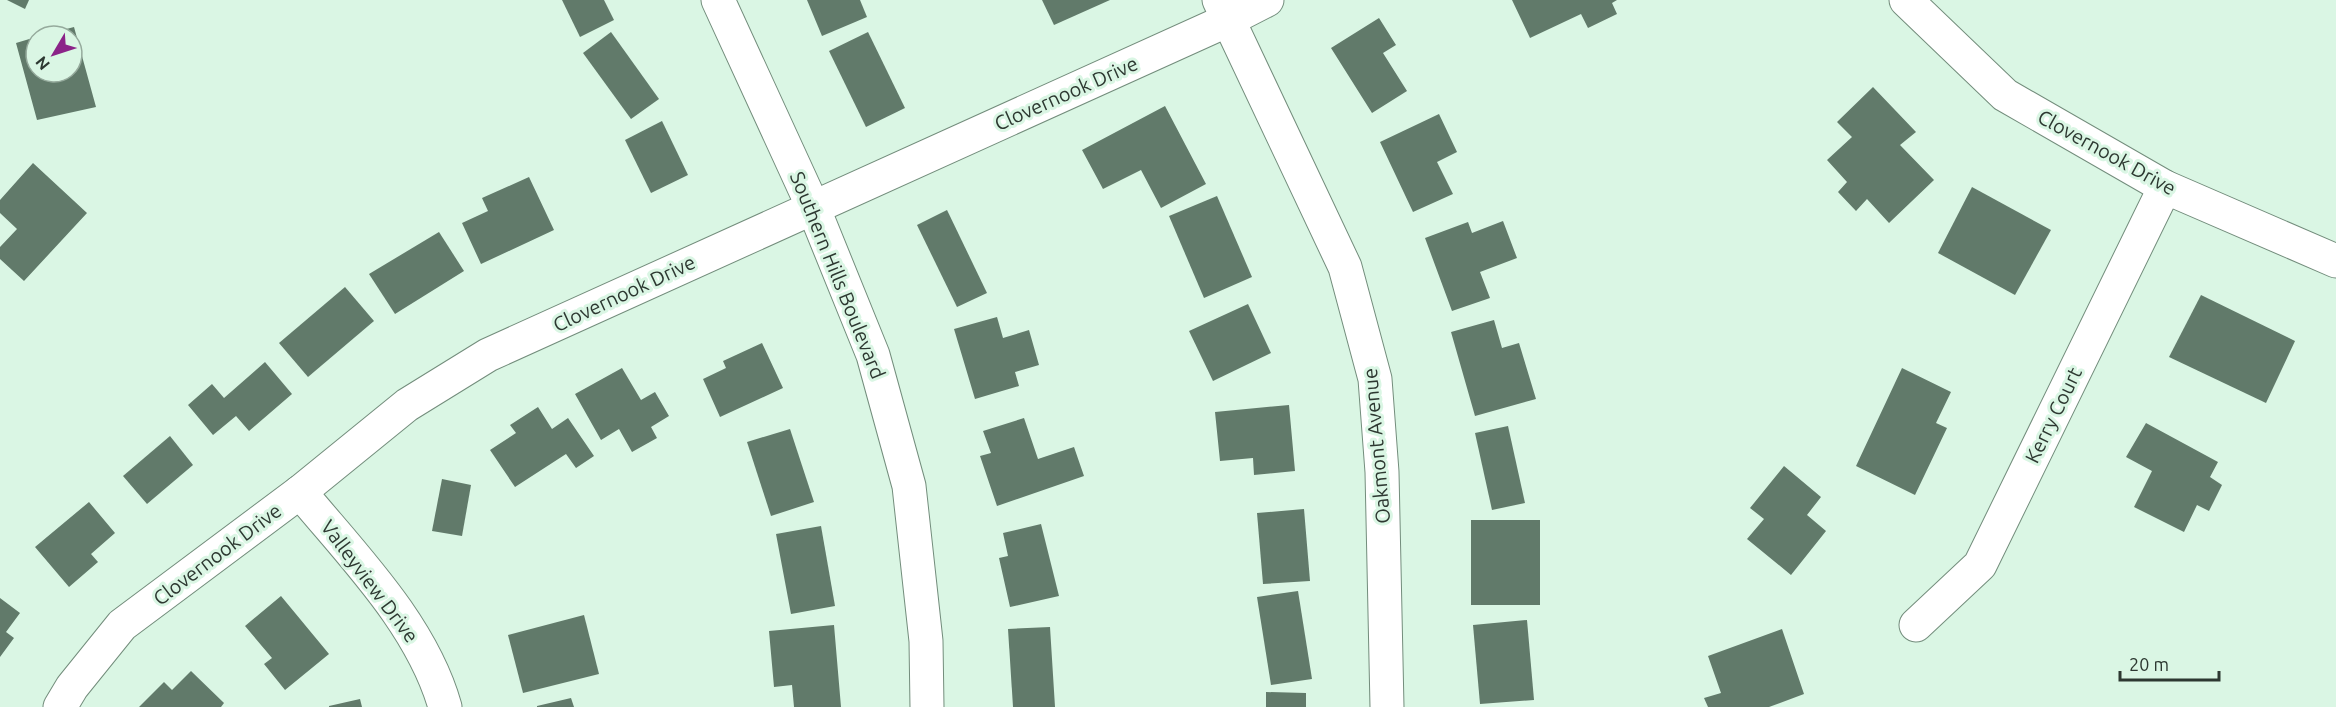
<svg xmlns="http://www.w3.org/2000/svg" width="2336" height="707" font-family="Ubuntu,sans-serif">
  <rect width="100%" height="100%" fill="#daf6e4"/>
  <g fill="#617a6a">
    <polygon points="7,0 29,0 25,9"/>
    <polygon points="562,0 604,0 614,20 580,37"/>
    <polygon points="807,0 860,0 867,17 822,36"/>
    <polygon points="1042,0 1110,0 1054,25"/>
    <polygon points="1512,0 1617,0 1612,3 1617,14 1588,28 1581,14 1530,38"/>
    <polygon points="1379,18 1396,45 1383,53 1407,91 1372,113 1331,48"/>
    <polygon points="74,27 96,107 37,120 16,43 36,37 36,72 72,72 72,36 44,35"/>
    <polygon points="611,32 659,99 631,119 583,53"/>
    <polygon points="868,32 905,108 866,127 829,51"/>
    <polygon points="1873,87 1916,132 1900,145 1934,180 1889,223 1867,199 1856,211 1838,192 1847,182 1827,160 1852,137 1837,122"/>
    <polygon points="1165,106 1206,184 1161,208 1141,170 1103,189 1082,150"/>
    <polygon points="1439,114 1457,152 1437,162 1453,194 1413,212 1380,142"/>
    <polygon points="662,121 688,175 651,193 625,140"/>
    <polygon points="33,163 87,213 24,281 0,259 0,247 17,229 0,213 0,200"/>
    <polygon points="529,177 554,230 481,264 462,223 488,211 482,198"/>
    <polygon points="1972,187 2051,230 2015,295 1938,253"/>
    <polygon points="1217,196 1252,277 1204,298 1169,216"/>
    <polygon points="947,210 987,293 957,307 917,225"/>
    <polygon points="1503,221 1517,258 1480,272 1490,298 1452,311 1425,238 1468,222 1472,233"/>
    <polygon points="439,232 464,271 395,314 369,274"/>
    <polygon points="345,287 374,321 308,377 279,343"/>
    <polygon points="2201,295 2295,341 2266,403 2169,357"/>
    <polygon points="1248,304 1271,353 1213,381 1189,331"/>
    <polygon points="997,317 1003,338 1029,330 1039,365 1015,372 1019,386 975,399 954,329"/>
    <polygon points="1494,320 1502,348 1519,343 1536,399 1475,416 1451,332"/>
    <polygon points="762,343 783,388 720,417 703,379 726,368 723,361"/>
    <polygon points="265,362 292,394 249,431 236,416 213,435 188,405 212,384 224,398"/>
    <polygon points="622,368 641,400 655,392 669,416 651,427 657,438 632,452 619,429 601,440 575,394"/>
    <polygon points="1902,368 1951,392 1936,423 1947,428 1915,495 1856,466"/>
    <polygon points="1289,405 1295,471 1254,475 1253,458 1220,461 1215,412"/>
    <polygon points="538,407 552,429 568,418 594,456 576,468 566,454 515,487 490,450 516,433 510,425"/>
    <polygon points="1024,418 1038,459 1074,447 1084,476 997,506 980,456 991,453 983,431"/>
    <polygon points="2146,423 2218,462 2210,477 2222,485 2209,511 2197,505 2184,532 2134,507 2152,471 2126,457"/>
    <polygon points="1508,426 1525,503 1492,510 1475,433"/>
    <polygon points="790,429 814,502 771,516 747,442"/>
    <polygon points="170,436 193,465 147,504 123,476"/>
    <polygon points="1784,466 1821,497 1807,515 1826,531 1791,575 1747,539 1764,519 1750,508"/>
    <polygon points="442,479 471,485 462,536 432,531"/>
    <polygon points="89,502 115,533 91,554 98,562 69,587 35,547"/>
    <polygon points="1304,509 1310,581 1263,584 1257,513"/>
    <rect x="1471" y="520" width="69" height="85"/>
    <polygon points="1041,524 1059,596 1010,607 999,558 1008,556 1003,533"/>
    <polygon points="821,526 835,606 791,614 776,534"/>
    <polygon points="1298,591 1312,679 1271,685 1257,597"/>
    <polygon points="281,596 329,654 285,690 264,664 272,658 245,626"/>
    <polygon points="0,598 20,613 6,632 14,638 0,657"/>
    <polygon points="584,615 599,674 523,693 508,635"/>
    <polygon points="1527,620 1534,700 1480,704 1473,625"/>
    <polygon points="834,625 841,707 794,707 792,685 774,687 769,631"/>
    <polygon points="1050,627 1055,707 1013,707 1008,629"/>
    <polygon points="1782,629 1804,694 1769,707 1708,707 1704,698 1721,693 1708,656"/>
    <polygon points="191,671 224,703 221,707 139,707 164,682 172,690"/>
    <polygon points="1266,692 1306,693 1306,707 1266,707"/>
    <polygon points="571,698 574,707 537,707 537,706"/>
    <polygon points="360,699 362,707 329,707 329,706"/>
  </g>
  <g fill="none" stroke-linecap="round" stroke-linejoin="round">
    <g stroke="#738d7c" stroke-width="35">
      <g id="minor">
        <polyline points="718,0 813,207 873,355 909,486 926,641 927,707"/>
        <polyline points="1219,0 1345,267 1375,379 1382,472 1387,707"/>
        <polyline points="1906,0 2005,95 2165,187 2336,261"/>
        <path d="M300 492C353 556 422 625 445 707"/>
        <polyline points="1916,625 1980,565 2165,187"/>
        <polyline points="60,707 72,687 122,625 300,492 407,405 488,355 1228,20 1267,0"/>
      </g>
    </g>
    <use href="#minor" stroke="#fff" stroke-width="33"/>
  </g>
  <g text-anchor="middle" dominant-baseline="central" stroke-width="6" stroke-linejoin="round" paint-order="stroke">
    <g font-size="20" fill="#2d3831" stroke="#daf6e4">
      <text transform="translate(1066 93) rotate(-24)">Clovernook Drive</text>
      <text transform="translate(2107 152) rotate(29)">Clovernook Drive</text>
      <text transform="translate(838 275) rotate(68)">Southern Hills Boulevard</text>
      <text transform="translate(624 293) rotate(-25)">Clovernook Drive</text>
      <text transform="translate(2053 415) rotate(-64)">Kerry Court</text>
      <text transform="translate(1376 446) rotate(-95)">Oakmont Avenue</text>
      <text transform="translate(217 554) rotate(-37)">Clovernook Drive</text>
      <text transform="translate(370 581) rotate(53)">Valleyview Drive</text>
    </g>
  </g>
  <g transform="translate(54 54) rotate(231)"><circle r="28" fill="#daf6e4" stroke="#95aa9c" stroke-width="1.5"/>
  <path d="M0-4.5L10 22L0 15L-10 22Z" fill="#8b2388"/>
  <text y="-9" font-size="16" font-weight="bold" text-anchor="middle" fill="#2d3831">N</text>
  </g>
  <path d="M2120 671v9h99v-9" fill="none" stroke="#2d3831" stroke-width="3"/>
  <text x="2129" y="671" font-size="18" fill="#2d3831" stroke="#daf6e4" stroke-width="4.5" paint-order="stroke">20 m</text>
</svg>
